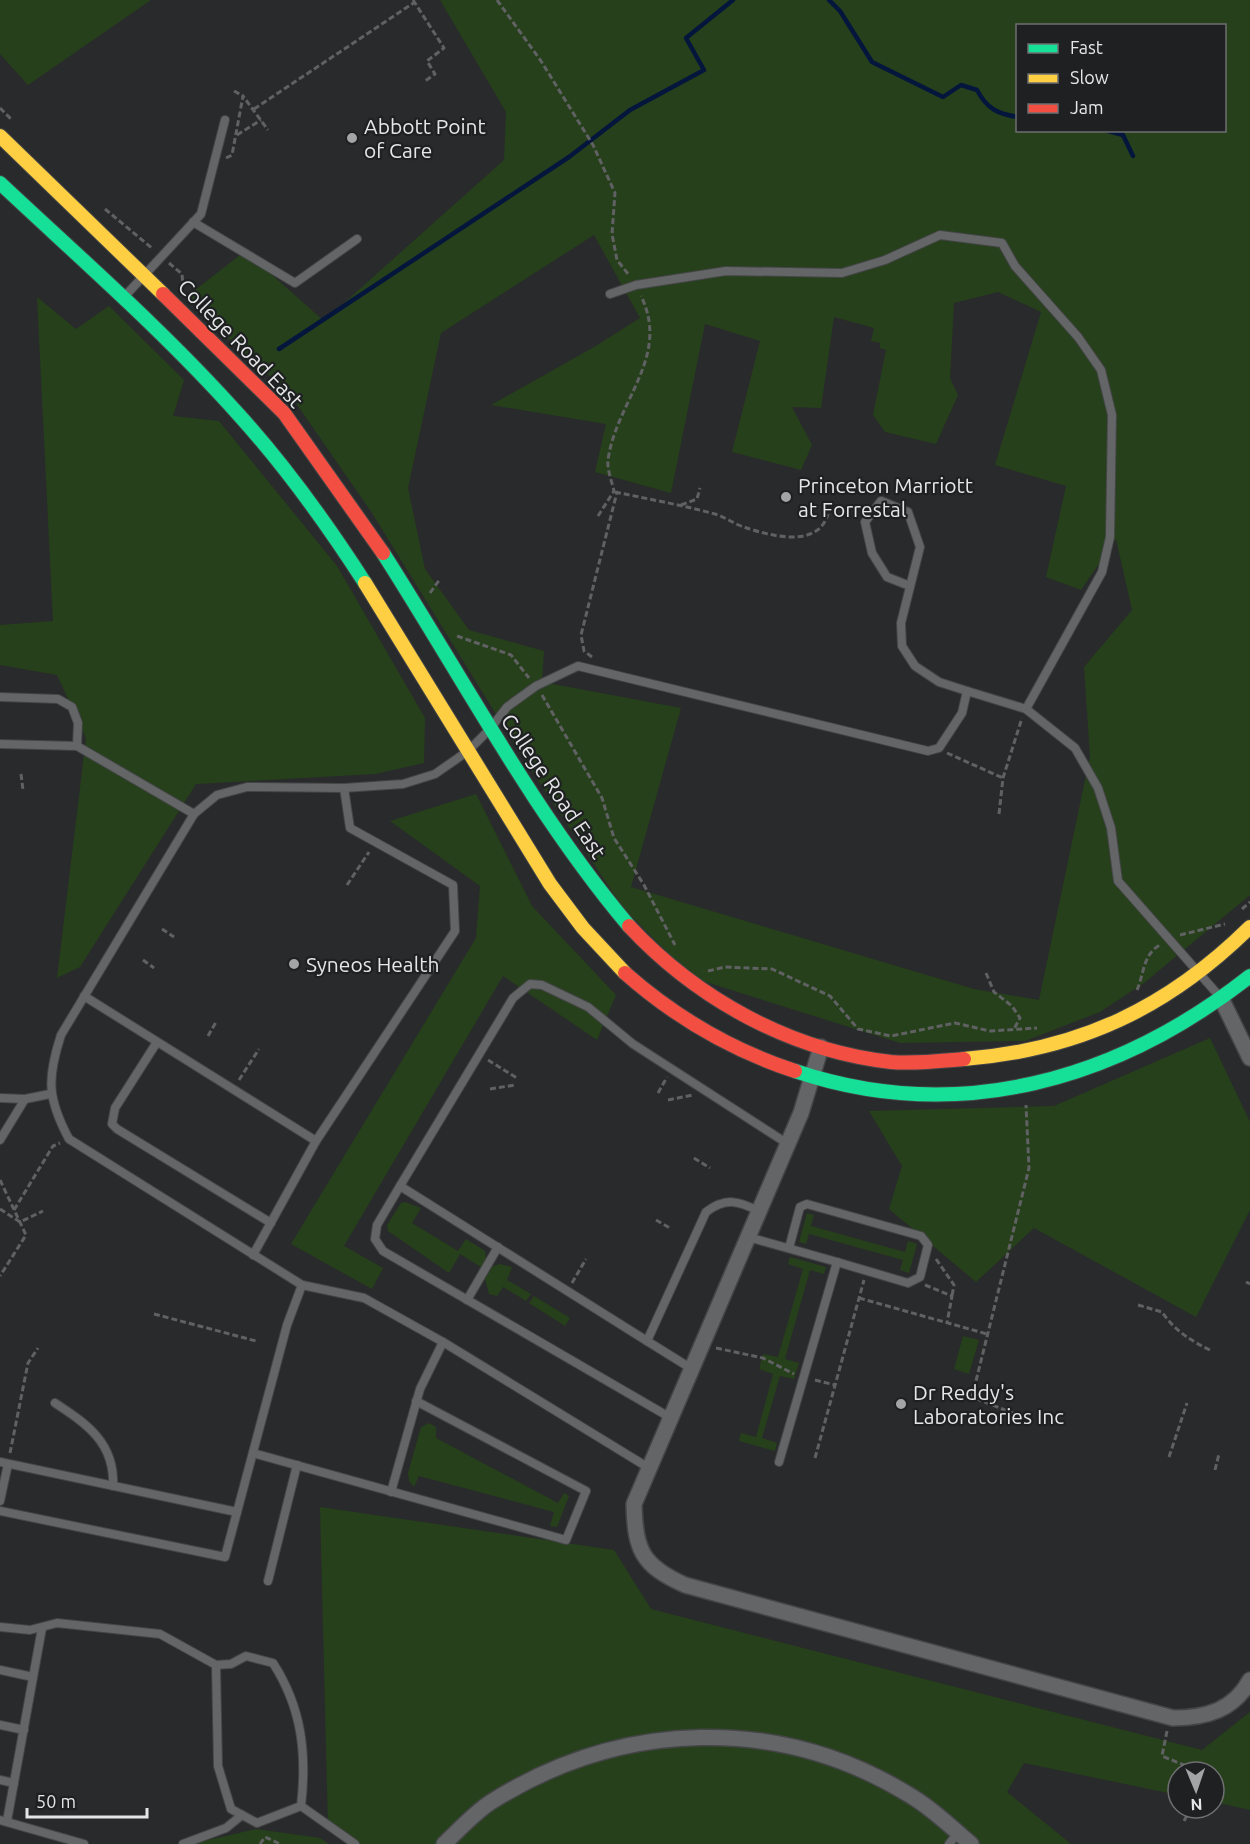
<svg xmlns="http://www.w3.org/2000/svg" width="1250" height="1844" font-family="Ubuntu,sans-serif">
  <rect width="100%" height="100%" fill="#292a2b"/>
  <g fill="#26401b" fill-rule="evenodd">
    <polygon points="0,0 151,0 28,85 0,54"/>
    <path d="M440 0H1250V895L1144 983 1100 1012 1025 1041 900 1043 693 978 623 908 518 750 372 513 291 396 185 298 245 251 324 321 504 160 506 112ZM1018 26H1224V130H1018ZM594 235 640 318 594 347 491 405 606 424 595 472 671 493 705 324 760 341 732 452 801 470 812 445 792 407 821 408 834 317 874 328 871 341 880 343V348L886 350 873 415 885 432 936 444 958 395 950 378 954 303 998 292 1041 312 995 465 1066 486 1046 577 1081 590 1116 539 1132 610 1084 667 1090 756 1039 1000 974 989 631 887 681 708 542 682 544 651 469 630 425 569 408 488 441 333Z"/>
    <polygon points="37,297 76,329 109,306 184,380 173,416 219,421 337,566 425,718 424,763 375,774 196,784 80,967 57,978 86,738 57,675 0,665 0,625 53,621"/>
    <polygon points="476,794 532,906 616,995 597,1040 503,976 344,1246 383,1268 372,1289 291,1244 476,938 480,886 390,821"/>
    <polygon points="1210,1038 1250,1122 1250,1210 1196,1317 1034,1228 976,1282 889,1209 902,1166 869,1111 1054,1106"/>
    <polygon points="405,1202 421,1208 412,1223 458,1251 466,1239 485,1251 486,1260 481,1267 460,1254 449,1273 388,1231 387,1225 401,1203"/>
    <polygon points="807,1213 814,1215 811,1226 905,1252 908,1241 917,1244 909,1273 900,1270 903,1260 809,1234 806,1244 799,1242"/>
    <polygon points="790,1257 826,1267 824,1274 810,1270 785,1359 799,1363 794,1379 780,1376 762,1438 777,1443 775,1451 739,1441 741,1433 756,1437 773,1374 759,1369 763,1354 778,1357 803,1269 788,1264"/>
    <polygon points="500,1264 512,1267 507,1280 531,1294 526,1301 503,1287 497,1296 489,1294 485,1279 493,1266"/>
    <polygon points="534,1296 570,1318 565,1326 529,1303"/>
    <polygon points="963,1336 979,1340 969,1374 954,1369"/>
    <polygon points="429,1423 436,1427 436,1438 558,1503 564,1493 569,1496 557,1527 550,1526 554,1512 419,1476 414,1487 409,1481 408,1473 421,1427"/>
    <polygon points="320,1507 614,1550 651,1609 1202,1750 1250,1712 1250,1810 1214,1802 1214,1772 1178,1772 1178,1795 1024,1763 1007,1792 1071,1844 359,1844 328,1827"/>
    <polygon points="256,1829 320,1838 329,1844 191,1844"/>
  </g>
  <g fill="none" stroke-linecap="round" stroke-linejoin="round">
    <g stroke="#05163d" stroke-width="4.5">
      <path d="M829 0 840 11 872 62 943 97 961 85 977 90C987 109 998 114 1018 117"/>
      <polyline points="1105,130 1123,135 1133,156"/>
      <polyline points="279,349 569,157 630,110 704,70 686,38 733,0"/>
    </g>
    <g stroke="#444546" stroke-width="10">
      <g id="lane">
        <polyline points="193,222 295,283 357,239"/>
        <polyline points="610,294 636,285 726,271 842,273 885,260 940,235 1002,243 1015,266 1078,337 1101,370 1112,415 1110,537 1102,572 1026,709"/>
        <polyline points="125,296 201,214 225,120"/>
        <polyline points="910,586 887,577 872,553 865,522 881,501 908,512 920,547 901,623 902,646 915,666 939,682 967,691"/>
        <polyline points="0,697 58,699 72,707 78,723 77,746 194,814"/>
        <polyline points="0,744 77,746"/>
        <polyline points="84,996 316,1141 253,1255"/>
        <polyline points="157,1042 115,1108 112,1124 117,1129 271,1223"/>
        <polyline points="0,1098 25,1099"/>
        <polyline points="0,1140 25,1099 50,1094"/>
        <polyline points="316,1141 455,931 453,885 350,828 344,788"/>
        <polyline points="400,1186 377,1225 375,1239 383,1251 671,1418"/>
        <path d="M759 1211C738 1201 726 1197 706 1212L647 1341 400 1186 513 998 530 984 542 985 588 1007 633 1044 788 1144"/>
        <polyline points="748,1237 837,1262 779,1462"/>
        <polyline points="789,1248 800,1207 807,1204 921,1236 928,1245 920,1277 908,1283 837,1262"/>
        <polyline points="467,1300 498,1247"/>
        <polyline points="647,1341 692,1369"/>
        <path d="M55 1403C87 1424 115 1443 113 1486"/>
        <polyline points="253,1453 566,1540 586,1491 416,1401"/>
        <polyline points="0,1462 237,1512"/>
        <path d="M649 1468 443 1342 364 1298 302 1285 69 1139C47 1098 47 1078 61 1035L194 814 217 795 247 787 344 788 403 784 435 774 468 751 490 729 507 707 536 686 578 666 928 751 939 748 962 713 967 691 1026 709 1075 748 1098 788 1111 828 1118 881 1220 997"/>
        <polyline points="391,1492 420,1389 443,1342"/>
        <polyline points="0,1501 8,1464"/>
        <polyline points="0,1511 225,1557 287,1325 302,1285"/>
        <polyline points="268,1581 297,1465"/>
        <polyline points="0,1627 30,1630 57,1623 160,1634 216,1665"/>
        <path d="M246 1656 273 1663C302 1708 307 1754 301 1806L257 1823 231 1809 218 1766 216 1665 231 1664Z"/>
        <polyline points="0,1670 33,1677"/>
        <polyline points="0,1725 24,1730"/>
        <polyline points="0,1780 14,1783"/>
        <polyline points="301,1806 355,1844"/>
        <polyline points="0,1820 84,1844"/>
        <polyline points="7,1821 42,1628"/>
        <polyline points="183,1844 226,1828 242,1815"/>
        <polyline points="949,1844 958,1833"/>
      </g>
    </g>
    <g stroke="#444546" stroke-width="18">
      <g id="street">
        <polyline points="1222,1000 1250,1058"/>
        <path d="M821 1047 801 1113 634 1504C635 1550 642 1566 685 1585L1173 1718C1206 1718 1234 1710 1250 1680"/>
        <path d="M444 1844C459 1830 474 1813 491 1802 621 1720 779 1714 911 1796 933 1809 952 1828 971 1844"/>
      </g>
    </g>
    <g stroke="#444546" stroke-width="16">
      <g id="fast">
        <path d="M0 183C81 259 165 332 239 415 286 467 327 524 365 583"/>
        <path d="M383 553C463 678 533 812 629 926"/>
        <path d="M795 1071C959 1126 1118 1080 1250 976"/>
      </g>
    </g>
    <g stroke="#444546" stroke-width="16">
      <g id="slow">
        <polyline points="0,136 163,294"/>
        <polyline points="365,583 550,884 583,928 625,973"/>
        <path d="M964 1059C1079 1050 1168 1008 1250 927"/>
      </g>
    </g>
    <g stroke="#444546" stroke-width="16">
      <g id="jam">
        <polyline points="163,294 284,413 383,553"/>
        <path d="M629 926C697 999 791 1051 891 1062 915 1064 940 1061 964 1059"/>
        <path d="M625 973C676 1018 731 1050 795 1071"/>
      </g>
    </g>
    <g stroke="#606162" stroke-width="3" stroke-dasharray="6 3" stroke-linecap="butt">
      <polyline points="413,0 444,48 427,61 435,74 425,81"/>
      <polyline points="497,0 541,61 593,145 615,193 612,234 617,260 629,275"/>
      <polyline points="234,91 243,96"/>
      <polyline points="0,108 11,119"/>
      <polyline points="254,109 415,2"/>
      <polyline points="237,135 261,120"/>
      <polyline points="226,158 232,155 243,96 268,130"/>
      <polyline points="105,209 153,249"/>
      <polyline points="169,263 182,274 183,287"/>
      <path d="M615 492C648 499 682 505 715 514 725 517 734 524 744 527 770 536 818 549 828 514"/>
      <polyline points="681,505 697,499 700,488"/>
      <path d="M598 516 614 491C612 482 607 470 608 460 616 401 671 357 641 296"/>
      <polyline points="430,593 440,579"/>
      <polyline points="457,636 511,655 529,678"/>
      <polyline points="592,657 584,651 581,635 617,492"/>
      <polyline points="542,695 602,798 614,838 644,885 675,945"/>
      <polyline points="947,753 1003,778"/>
      <polyline points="21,774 23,790"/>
      <polyline points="999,814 1003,778 1022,718"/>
      <polyline points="347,885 369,852"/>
      <polyline points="1242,909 1250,902"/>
      <polyline points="162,929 174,937"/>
      <polyline points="1180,935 1225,924"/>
      <polyline points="143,960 154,968"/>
      <polyline points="708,971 725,967 772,969 830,996 858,1029 891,1036 955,1023 990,1031 1037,1028"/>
      <polyline points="986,973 994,992 1012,1006 1020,1018 1014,1029"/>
      <path d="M1137 990C1144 974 1143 954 1160 945"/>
      <polyline points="208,1036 216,1022"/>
      <polyline points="488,1060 517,1078"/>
      <polyline points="239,1080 259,1049"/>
      <polyline points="490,1089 515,1085"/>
      <polyline points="658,1093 667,1077"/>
      <polyline points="668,1100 693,1095"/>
      <polyline points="694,1158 710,1168"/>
      <polyline points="0,1180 26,1235 0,1276"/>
      <polyline points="0,1209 20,1222 43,1211"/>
      <polyline points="14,1210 53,1146 60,1143"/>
      <polyline points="656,1220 670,1228"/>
      <polyline points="936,1259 954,1285 952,1296"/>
      <polyline points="1246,1282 1250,1284"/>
      <polyline points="572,1283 586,1259"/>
      <polyline points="925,1285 952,1296 947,1323"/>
      <polyline points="859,1298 987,1334"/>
      <path d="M1138 1305 1162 1312C1175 1331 1191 1341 1212 1351"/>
      <polyline points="154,1314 256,1341"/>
      <polyline points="716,1348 763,1358 794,1374"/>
      <polyline points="815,1380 835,1385"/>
      <polyline points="1015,1414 972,1397 1029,1168 1026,1105"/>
      <polyline points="10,1453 28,1363 38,1348"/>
      <polyline points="1169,1457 1187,1403"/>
      <polyline points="815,1458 864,1280"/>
      <polyline points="1215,1470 1219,1454"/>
      <polyline points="1167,1731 1162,1756 1201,1772"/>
      <polyline points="1184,1821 1191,1808"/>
      <polyline points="260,1844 265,1837 280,1844"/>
    </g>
    <use href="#lane" stroke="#646566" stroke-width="8"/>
    <use href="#street" stroke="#646566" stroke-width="15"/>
    <use href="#fast" stroke="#16e098" stroke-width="14"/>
    <use href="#slow" stroke="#ffcf43" stroke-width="14"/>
    <use href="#jam" stroke="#f24e42" stroke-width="14"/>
  </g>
  <g fill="#a3a4a5" stroke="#1e2022" stroke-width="2">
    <circle cx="352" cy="138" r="6"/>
    <circle cx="786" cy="497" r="6"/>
    <circle cx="294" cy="964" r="6"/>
    <circle cx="901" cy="1404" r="6"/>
  </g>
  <g text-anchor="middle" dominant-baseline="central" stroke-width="4.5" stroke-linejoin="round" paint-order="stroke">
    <g font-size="21" fill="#e5e6e7" stroke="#1e2022" text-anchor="start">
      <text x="364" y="126">Abbott Point<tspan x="364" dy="24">of Care</tspan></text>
      <text x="798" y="485">Princeton Marriott<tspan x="798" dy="24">at Forrestal</tspan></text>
      <text x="306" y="964">Syneos Health</text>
      <text x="913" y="1392">Dr Reddy's<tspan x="913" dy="24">Laboratories Inc</tspan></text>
    </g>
    <g font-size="21" fill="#e5e6e7" stroke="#1e2022">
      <text transform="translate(241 343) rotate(46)">College Road East</text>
      <text transform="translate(554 786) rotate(56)">College Road East</text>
    </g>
  </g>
  <rect x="1016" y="24" width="210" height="108" fill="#1e2022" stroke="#6e6f71" stroke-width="1.5"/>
  <rect x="1028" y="44" width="30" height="9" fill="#16e098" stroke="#6e6f71" stroke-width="1.5"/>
  <text x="1070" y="54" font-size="18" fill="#e5e6e7">Fast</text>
  <rect x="1028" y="74" width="30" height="9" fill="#ffcf43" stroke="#6e6f71" stroke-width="1.5"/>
  <text x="1070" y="84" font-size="18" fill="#e5e6e7">Slow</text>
  <rect x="1028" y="104" width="30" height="9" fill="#f24e42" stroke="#6e6f71" stroke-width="1.5"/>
  <text x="1070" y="114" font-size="18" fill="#e5e6e7">Jam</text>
  <g transform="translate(1196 1790) rotate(178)"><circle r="28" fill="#1e2022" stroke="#6e6f71" stroke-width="1.5"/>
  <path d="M0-4.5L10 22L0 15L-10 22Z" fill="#a3a4a5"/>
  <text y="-9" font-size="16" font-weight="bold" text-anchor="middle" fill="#e5e6e7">N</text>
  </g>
  <path d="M27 1808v9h120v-9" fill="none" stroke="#e5e6e7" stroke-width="3"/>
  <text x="36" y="1808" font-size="18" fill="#e5e6e7" stroke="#1e2022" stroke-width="4.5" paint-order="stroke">50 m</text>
</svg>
